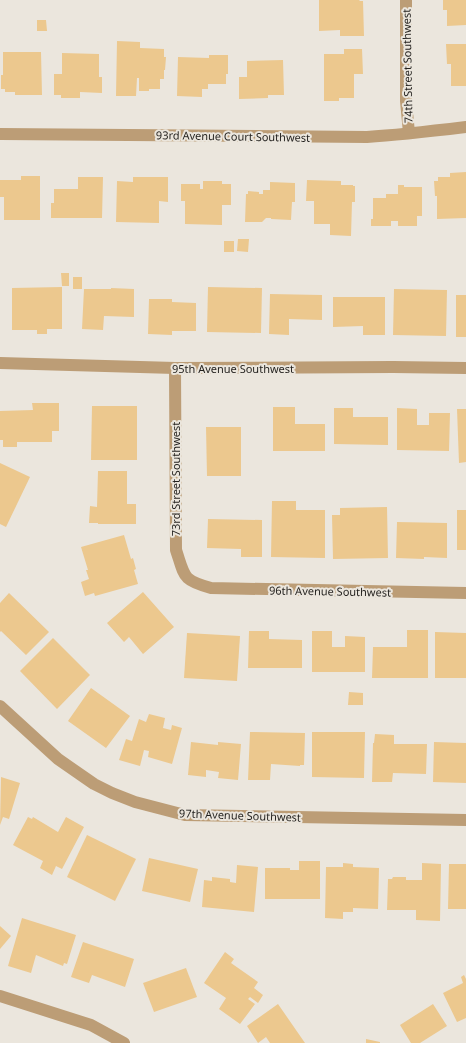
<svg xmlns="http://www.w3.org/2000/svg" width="466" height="1043" font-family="'Noto Sans',sans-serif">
  <rect width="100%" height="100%" fill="#ebe6dd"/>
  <g fill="#ecc88e">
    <polygon points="319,0 359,0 360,1 363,1 364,36 340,36 340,30 319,31"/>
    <polygon points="443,0 466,0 466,25 447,26 447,10 443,10"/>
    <polygon points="37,20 46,20 47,31 37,31"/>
    <polygon points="117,41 140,42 140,48 164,49 164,57 166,57 165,70 164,70 164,79 160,79 160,89 149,89 149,91 139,91 139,78 137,78 136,96 116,96"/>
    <polygon points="446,44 466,44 466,86 451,86 451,64 447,64"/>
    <polygon points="344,49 362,49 363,74 354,74 354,98 339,98 339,101 324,101 324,54 344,54"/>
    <polygon points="3,52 41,52 42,95 15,95 15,92 5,92 5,89 1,89 1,75 3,75"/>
    <polygon points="62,53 99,54 99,77 102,77 102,93 80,92 80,98 61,98 61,95 54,95 54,74 62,74"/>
    <polygon points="209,55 228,55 228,74 226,74 226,84 208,84 208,89 202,89 202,97 177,96 178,57 209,58"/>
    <polygon points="283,60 284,95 268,95 268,98 239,99 239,77 247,77 247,61"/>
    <polygon points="466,172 466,218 437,219 437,196 435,196 434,181 438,181 438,177 450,177 450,173"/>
    <polygon points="21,176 40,176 40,220 4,220 4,197 0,197 0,180 21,180"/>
    <polygon points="78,177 103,177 102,218 51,218 51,203 54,203 54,189 78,189"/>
    <polygon points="133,177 168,177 168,202 159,201 159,223 116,222 117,181 133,182"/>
    <polygon points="307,180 341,181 341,185 353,185 353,186 355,186 355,202 352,202 351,236 330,235 330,224 314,224 314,201 306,201"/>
    <polygon points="203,181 222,181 222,184 231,184 231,205 222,205 222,225 185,224 185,201 181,201 181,184 200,184 200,189 203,189"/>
    <polygon points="270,182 295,183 295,202 292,202 291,220 271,219 271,218 266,218 262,222 245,222 246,194 248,194 248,191 259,192 259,194 263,194 263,190 270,190"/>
    <polygon points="398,185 404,185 404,187 422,187 422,216 417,216 417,226 398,226 398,221 391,221 391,226 371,226 371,219 373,219 373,198 386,198 386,194 398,194"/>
    <polygon points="238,239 249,239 248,252 237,251"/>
    <rect x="224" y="241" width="10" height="11"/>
    <polygon points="61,273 69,273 69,286 62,286"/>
    <rect x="73" y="277" width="9" height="12"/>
    <polygon points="62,287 62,329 47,329 47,334 37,334 37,330 12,330 12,288"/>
    <polygon points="208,287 262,288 261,333 207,332"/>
    <polygon points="111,288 134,289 134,317 104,316 103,330 82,329 84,289 111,289"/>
    <polygon points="394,289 447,290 446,336 393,335"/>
    <polygon points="270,294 322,295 322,320 289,319 289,335 269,334"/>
    <rect x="456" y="295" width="10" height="42"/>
    <polygon points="333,297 385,297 385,335 363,335 363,326 333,327"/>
    <polygon points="149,299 172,299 172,302 196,303 196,331 172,331 172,335 148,334"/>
    <polygon points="32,403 59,403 59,431 52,431 52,442 17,442 17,447 3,447 3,440 0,440 0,411 33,410"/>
    <polygon points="92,406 137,406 137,460 91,460"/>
    <polygon points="273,407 295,407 295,424 325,424 325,451 273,451"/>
    <polygon points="334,408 353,408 353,417 388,417 388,445 334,444"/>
    <polygon points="397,408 417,409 417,425 429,425 429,413 450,413 449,451 397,450"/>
    <polygon points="457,409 466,409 466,462 459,463"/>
    <polygon points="206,427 241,427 241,476 207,476"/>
    <polygon points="0,463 30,477 6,527 0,524"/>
    <polygon points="98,471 127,471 127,504 136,504 136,524 98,524 98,523 89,523 90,506 97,507"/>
    <polygon points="272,501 296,501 296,510 325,510 325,558 271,557"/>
    <polygon points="387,507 388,558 333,559 332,515 340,515 340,508"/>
    <rect x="457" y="510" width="9" height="40"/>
    <polygon points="208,519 262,520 262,557 241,557 241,549 207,548"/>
    <polygon points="397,522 447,523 447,558 424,557 424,559 396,558"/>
    <polygon points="124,535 131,559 133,558 136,569 134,570 138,584 95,596 94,593 85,596 81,582 89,579 86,570 88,570 81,547"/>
    <polygon points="143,592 174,627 143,654 129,637 124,642 107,623"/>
    <polygon points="9,593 49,632 26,655 1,631 0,632 0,603"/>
    <polygon points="407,630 428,630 428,678 372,678 373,647 407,647"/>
    <polygon points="249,631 269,631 269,639 302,640 302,668 248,668"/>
    <polygon points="312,631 332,631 332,647 345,647 345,636 365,637 365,672 312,672"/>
    <polygon points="435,632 466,633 466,678 435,678"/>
    <polygon points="187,633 240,636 237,681 184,678"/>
    <polygon points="53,638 90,675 57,709 20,671"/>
    <polygon points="91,688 130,716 106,748 68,721"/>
    <polygon points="349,692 363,693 363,705 348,705"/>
    <polygon points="149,714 165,718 163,728 171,730 172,725 182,728 172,764 148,757 149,751 144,750 140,766 119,760 126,739 132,741 139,719 146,722"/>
    <polygon points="250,732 305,733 304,765 300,765 300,766 271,764 270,780 248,780"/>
    <polygon points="312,732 365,732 364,778 312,777"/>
    <polygon points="375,734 394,735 394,744 427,744 426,774 393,773 392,782 372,782 373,743 374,743"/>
    <polygon points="191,742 218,745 218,742 241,744 238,780 218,778 219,772 206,770 206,777 188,775"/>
    <polygon points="434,742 466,743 466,783 433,782"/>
    <polygon points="1,777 20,783 9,819 3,817 0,825"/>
    <polygon points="28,817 32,819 33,817 58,832 66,817 84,827 62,869 56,866 52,875 40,868 43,861 13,845"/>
    <polygon points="87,835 136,859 115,901 67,877"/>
    <polygon points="149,858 198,869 190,902 142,891"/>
    <polygon points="299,861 320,861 320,899 265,899 265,868 290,868 290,870 299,870"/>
    <polygon points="343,863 353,864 353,867 379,868 378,909 353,908 353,912 343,912 343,919 325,918 326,867 343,867"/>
    <polygon points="422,863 441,864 440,921 416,920 416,910 387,910 388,879 392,879 393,877 406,877 406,880 422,880"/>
    <polygon points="449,864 466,864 466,909 448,909"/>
    <polygon points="237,865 258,867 254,912 202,907 204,880 212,881 212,877 230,879 230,882 236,883"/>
    <polygon points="22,918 76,935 67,964 64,963 63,966 36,955 31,973 8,966"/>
    <polygon points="0,926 11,936 0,949"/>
    <polygon points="83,942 134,959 125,987 92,975 89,983 71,977"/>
    <polygon points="225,952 234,959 231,963 258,982 254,988 263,995 258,1003 250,997 248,999 255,1004 240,1024 219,1009 226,998 204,983"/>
    <polygon points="186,968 197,997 154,1012 143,983"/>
    <polygon points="464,975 466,979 466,1018 457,1022 443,993 463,983 461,977"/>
    <polygon points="278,1004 305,1043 270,1043 266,1037 258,1043 247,1026"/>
    <polygon points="433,1004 447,1026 420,1043 411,1043 400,1025"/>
    <polygon points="366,1039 380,1042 380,1043 366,1043"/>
  </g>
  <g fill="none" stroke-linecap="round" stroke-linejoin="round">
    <g stroke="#bc9d76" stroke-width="12">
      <polyline points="406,0 406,101 409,133"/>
      <path d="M0 134 367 137C400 135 433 131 466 127"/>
      <polyline points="0,363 175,368 393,367 466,368"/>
      <path d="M175 368 176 550C185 577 182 580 211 588L466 593"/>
      <polyline points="0,706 58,759 94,784 112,793 135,802 185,815 466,820"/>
      <polyline points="0,996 91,1025 124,1043"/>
    </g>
  </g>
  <g text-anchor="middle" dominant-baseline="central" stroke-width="4" stroke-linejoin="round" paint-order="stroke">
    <g font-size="11" fill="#211f1c" stroke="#ebe6dd">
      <text transform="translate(407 66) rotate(-91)">74th Street Southwest</text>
      <text transform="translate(233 136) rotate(1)">93rd Avenue Court Southwest</text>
      <text x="233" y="368">95th Avenue Southwest</text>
      <text transform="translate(175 479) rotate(-90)">73rd Street Southwest</text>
      <text transform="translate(330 591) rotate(1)">96th Avenue Southwest</text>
      <text transform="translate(240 815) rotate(2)">97th Avenue Southwest</text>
    </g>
  </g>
</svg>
